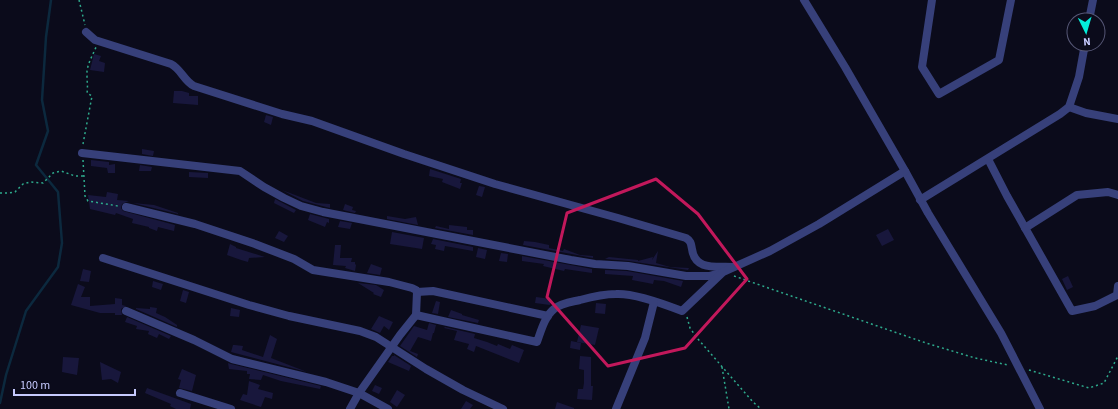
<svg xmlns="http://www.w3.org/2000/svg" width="1118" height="409" font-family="'Source Sans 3',sans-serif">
  <rect width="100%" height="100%" fill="#0b0b1b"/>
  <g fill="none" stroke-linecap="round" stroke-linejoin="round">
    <polyline stroke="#0c293e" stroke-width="2.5" points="0,403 6,375 26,311 58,267 62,243 58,192 36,165 48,131 42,100 46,37 51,0"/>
  </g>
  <g fill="#18173c">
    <polygon points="94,54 101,56 99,61 105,63 104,72 90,70"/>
    <polygon points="174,91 182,91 189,93 189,96 198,96 198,105 173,103"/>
    <polygon points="266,115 273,117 271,125 264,122"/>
    <polygon points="142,149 154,151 153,156 142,154"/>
    <polygon points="91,160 109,162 109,165 115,164 115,173 108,173 107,168 91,166"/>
    <polygon points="140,165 152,167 151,171 139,171"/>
    <polygon points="430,169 461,179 460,183 462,183 460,189 442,182 443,179 429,176"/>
    <polygon points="189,172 208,173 208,178 189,177"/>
    <polygon points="479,186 485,187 482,197 476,195"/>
    <polygon points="282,190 316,203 330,204 330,208 303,201"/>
    <polygon points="107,192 118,194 117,200 129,201 122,204 121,208 123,211 175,225 174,231 158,227 157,231 149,228 149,227 132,223 133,219 116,213 115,215 90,209 88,195 106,197"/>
    <polygon points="275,199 296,210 294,213 274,203"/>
    <polygon points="133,203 154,205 178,213 178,214"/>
    <polygon points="345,204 353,207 352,210 356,211 355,213 343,210"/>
    <polygon points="310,214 329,219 329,223 327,222 325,227 308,220"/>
    <polygon points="387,216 405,219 416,217 418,225 387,219"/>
    <polygon points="340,221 352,223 350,229 338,227"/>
    <polygon points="449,225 467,227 467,230 473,230 473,235 435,228 436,226 449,229"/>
    <polygon points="888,229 894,240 882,246 876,235"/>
    <polygon points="279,231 288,236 284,242 275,238"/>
    <polygon points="392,232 424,238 422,249 390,244"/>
    <polygon points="433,239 473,247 473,251 445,246 444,251 435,249 436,245 431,244"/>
    <polygon points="524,241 535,242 549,245 549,248 563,251 564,249 580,255 593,256 593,258 523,245"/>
    <polygon points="230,244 236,247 236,248 265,257 249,258 248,262 241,260 227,255"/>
    <polygon points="335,245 341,245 340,258 352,258 351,262 355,262 355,264 356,265 355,271 345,268 346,266 333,265"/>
    <polygon points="478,248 487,250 485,259 476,257"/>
    <polygon points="658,251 656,263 670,267 689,268 688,270 629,261 605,259 609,257 638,260 638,261 653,257 652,260"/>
    <polygon points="501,253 508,254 507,262 499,261"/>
    <polygon points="522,256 592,269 592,273 565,269 564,271 543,266 544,264 522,261"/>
    <polygon points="371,264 382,268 380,275 367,273"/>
    <polygon points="83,269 91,271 89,282 80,281"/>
    <polygon points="605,270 627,271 683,281 681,287 664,281 654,280 653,284 632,280 633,276 605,274"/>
    <polygon points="1068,276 1073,287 1067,290 1062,279"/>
    <polygon points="153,281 163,284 161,290 152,287"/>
    <polygon points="358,283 376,285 384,290 381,297 373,294 374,293"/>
    <polygon points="78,284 85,287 81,297 90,297 90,306 115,304 115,298 122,299 122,305 126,306 121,309 122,315 115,315 115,313 100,313 71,305"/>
    <polygon points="183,290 189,292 186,303 180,301"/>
    <polygon points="536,297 551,299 550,305 535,303"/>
    <polygon points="436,301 440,302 438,314 432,313"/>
    <polygon points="596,303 606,304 605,314 595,313"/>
    <polygon points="150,307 157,308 156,313 165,317 177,325 177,327 136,309 136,308 150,309"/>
    <polygon points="231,308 240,310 239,317 230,316"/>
    <polygon points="451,310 462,314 462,315 479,320 478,323 448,317"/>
    <polygon points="379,316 393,322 389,330 384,326 380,333 371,329"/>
    <polygon points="127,317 171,336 169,339 159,334 157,338 148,334 149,331 136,329 137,326 125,322"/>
    <polygon points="429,323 436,325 434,333 433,333 431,341 418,337 410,351 418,354 417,357 400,346 414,326 427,330"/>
    <polygon points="581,325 599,328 595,345 577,342"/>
    <polygon points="445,327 475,334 474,338 487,342 497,346 498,344 510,349 512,345 524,350 519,363 476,346 474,352 467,349 469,344 454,340 457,331 444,328"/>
    <polygon points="270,335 277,339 271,358 307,372 231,352 233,345 235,345 243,346 242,350 263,357"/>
    <polygon points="571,341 581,343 580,350 570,348"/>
    <polygon points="394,355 411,366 409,371 388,362 392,356 394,356"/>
    <polygon points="580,356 591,357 591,386 593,386 592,400 577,399 578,389 583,389 584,383 584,370 579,369"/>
    <polygon points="63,357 79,358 77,375 62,372"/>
    <polygon points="100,362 121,372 118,383 111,379 102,380"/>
    <polygon points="228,363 231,364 321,386 320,389 281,381 263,375 261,380 249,379 250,374 247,374 247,371 229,369"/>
    <polygon points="182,369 196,375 192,391 179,388 181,380 178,379"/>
    <polygon points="249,381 260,385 258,389 273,393 272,399 265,397 261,407 240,400 243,394 247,395"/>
    <polygon points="375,385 382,388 379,394 372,391"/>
    <polygon points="147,388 191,404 190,409 176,409 170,406 171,404 145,393"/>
    <polygon points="397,390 405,395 397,407 390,402"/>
    <polygon points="466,401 473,405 470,409 461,409"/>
    <polygon points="557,402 574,408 574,409 555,409"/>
  </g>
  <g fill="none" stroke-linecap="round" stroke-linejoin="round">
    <g stroke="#2eaa8c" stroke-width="1.5" stroke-dasharray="2 3" stroke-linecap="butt">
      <polyline points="79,0 85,25"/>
      <path d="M83 144 92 96 87 93C88 87 87 82 87 76 86 66 92 57 96 47"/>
      <polyline points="83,160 85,196 88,201 118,206"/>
      <polyline points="0,193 9,193 15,192 23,184 30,182 43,183 53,173 61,171 75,176 83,176"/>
      <polyline points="734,276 926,343 975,358 1008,365"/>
      <polyline points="687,317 690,328 697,338 753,402 761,409"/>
      <polyline points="722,367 729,409"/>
      <polyline points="1029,370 1089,388 1104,383 1118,356"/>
    </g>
    <g stroke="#37407a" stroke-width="8">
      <polyline points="804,0 845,67 905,171 928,213 1001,333 1040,409"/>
      <polyline points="932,0 922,67 939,94 999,60 1011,0"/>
      <polyline points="1089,20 1093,0"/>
      <path d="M86 32 95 40 171 64C181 69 184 81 194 86L282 114 312 121 404 154 495 184 618 218 686 238C691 241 691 244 692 249 695 271 716 266 733 267"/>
      <polyline points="1069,107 1086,113 1118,119"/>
      <polyline points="82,153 240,171 264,187 284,198 301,206 323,212 571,260 595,264 628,266 686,276 709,276 720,273"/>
      <polyline points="988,159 1007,196 1072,311 1095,306 1117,295 1118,286"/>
      <polyline points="920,200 1060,114 1069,107 1079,77 1085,44"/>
      <polyline points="126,207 195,224 255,244 294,259 313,270 389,282 412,288 416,290 417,292 433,291 548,316"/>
      <polyline points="1025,228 1077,195 1108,192 1118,195"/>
      <polyline points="103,258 249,305 289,316 360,331 376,337 426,369 463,390 503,409"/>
      <polyline points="126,311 194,340 232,359 326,382 359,393 388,409"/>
      <polyline points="416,315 417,292"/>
      <polyline points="180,393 231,409"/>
      <path d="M350 409 359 393 400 335 416 315 537 342C541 331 545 316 554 309 561 303 571 302 580 300 591 297 604 294 616 294 635 293 664 304 682 311L723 272 770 251 819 224 905 171"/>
      <polyline points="616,409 645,338 654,302"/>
    </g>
  </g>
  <path fill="none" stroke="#c2185b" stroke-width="3" stroke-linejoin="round" d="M656 179 698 214 747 279 685 348 608 366 547 297 567 213Z"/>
  <g transform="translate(1086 32) rotate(175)"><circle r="19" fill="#0b0b1b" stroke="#565776"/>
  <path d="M0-3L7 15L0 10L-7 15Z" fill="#04edda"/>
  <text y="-6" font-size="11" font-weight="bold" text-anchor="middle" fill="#c6cafe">N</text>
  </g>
  <path d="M14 389v6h121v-6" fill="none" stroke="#c6cafe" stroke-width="2"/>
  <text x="20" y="389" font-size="12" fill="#c6cafe" stroke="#0b0b1b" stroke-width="3" paint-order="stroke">100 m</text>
</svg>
